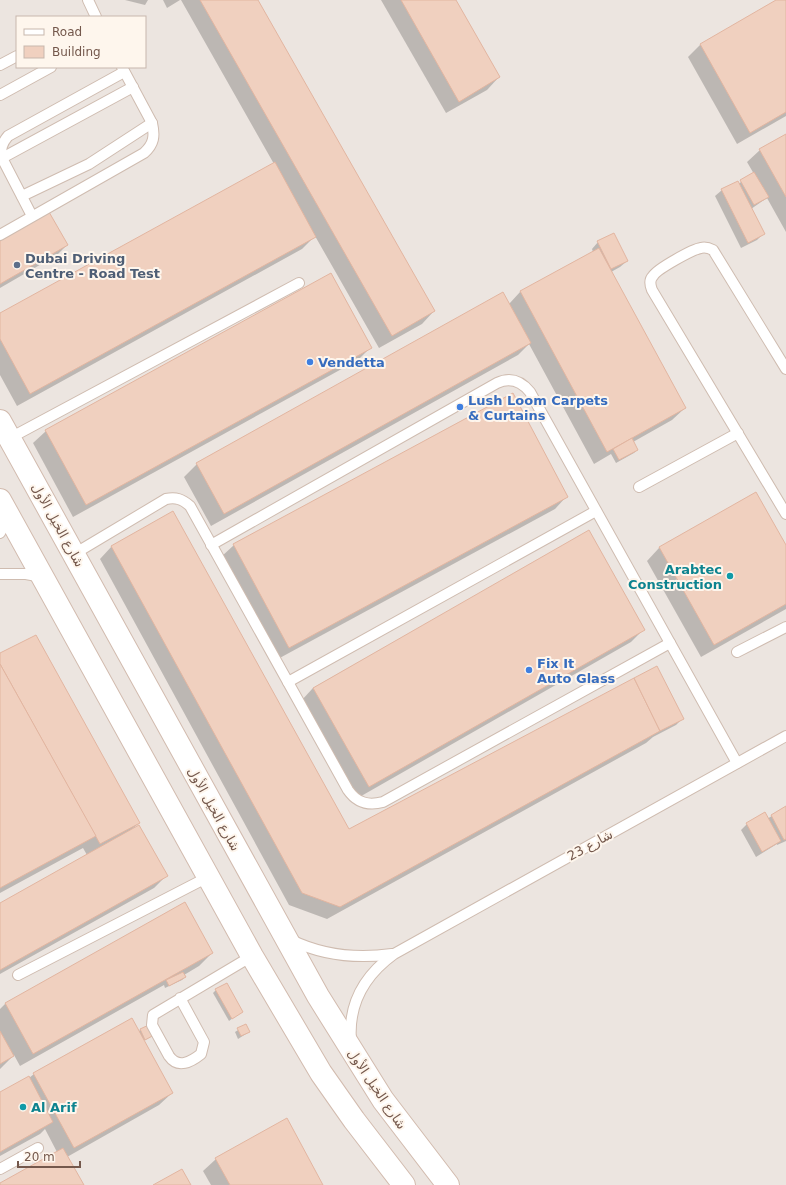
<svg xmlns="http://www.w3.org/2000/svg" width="786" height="1185" font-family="'DejaVu Sans',Vazirmatn,sans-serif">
  <rect width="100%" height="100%" fill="#fcf2e7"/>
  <path fill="#ece5e0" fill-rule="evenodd" d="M0 0H786V1185H0ZM17 17H145V67H17Z"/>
  <g fill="#0003">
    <polygon points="125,0 148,0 145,5"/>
    <polygon points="163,0 180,0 167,8"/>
    <polygon points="181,0 256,0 434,311 422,324 379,348 315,236 302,249 17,406 0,375 0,314 274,164"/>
    <polygon points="381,0 455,0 499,77 487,90 446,113"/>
    <polygon points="778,0 786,0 786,116 737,144 688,57 700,45"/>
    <polygon points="786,135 786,232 767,198 751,209 763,234 757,240 741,248 715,196 722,190 738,184 754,174 747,162 760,150"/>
    <polygon points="0,242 67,245 57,255 0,288"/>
    <polygon points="598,242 627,261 620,267 611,272 685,408 672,420 633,442 637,450 634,453 616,463 611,454 594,464 529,344 518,355 211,526 184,477 197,464 503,294 509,304 520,292 593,252 592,249"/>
    <polygon points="370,348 358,360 73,517 33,443 46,431"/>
    <polygon points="756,493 786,547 786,609 701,657 647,561 659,548"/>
    <polygon points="567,496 555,509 276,660 221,557 234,545"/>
    <polygon points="588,532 644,629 631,642 356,799 301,701 313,688"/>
    <polygon points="112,546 349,830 682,719 676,725 653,737 646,743 327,919 289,905 100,559"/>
    <polygon points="0,654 139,823 131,830 166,876 154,888 0,974 0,904 87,855 83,848 0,893"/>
    <polygon points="786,807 786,841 777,845 777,844 756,857 741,830 747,824 767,819"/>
    <polygon points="185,904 212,953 199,966 184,975 185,977 182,980 165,988 164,985 20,1066 14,1055 0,1069 0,1009 5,1004"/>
    <polygon points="216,990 241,1012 229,1021 213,993"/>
    <polygon points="246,1025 249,1032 238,1039 235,1032"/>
    <polygon points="141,1030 155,1034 143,1041 172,1093 159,1105 67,1157 83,1185 0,1185 57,1152 45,1129 40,1134 0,1156 0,1093 29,1078 34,1074"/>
    <polygon points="216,1159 322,1185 211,1185 203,1171"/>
  </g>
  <g fill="#f0d0bf" stroke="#e2b5a0">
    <polygon points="200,0 258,0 435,311 392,336"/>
    <polygon points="401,0 456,0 500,77 459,102"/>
    <polygon points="776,0 786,0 786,112 750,133 700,44"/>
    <polygon points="786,134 786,197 759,149"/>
    <polygon points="275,162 316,237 30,394 0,339 0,313"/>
    <polygon points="754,172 769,197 754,205 740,180"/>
    <polygon points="738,181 765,234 748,243 721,189"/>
    <polygon points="49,212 68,245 0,284 0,241"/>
    <polygon points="614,233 628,261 611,269 597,241"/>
    <polygon points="599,248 686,408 607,452 520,291"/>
    <polygon points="331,273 372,348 86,505 45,430"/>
    <polygon points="503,292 531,343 224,514 196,463"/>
    <polygon points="513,393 568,497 289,648 233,544"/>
    <polygon points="632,438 638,450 619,460 613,449"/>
    <polygon points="756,492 786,545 786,604 714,645 659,547"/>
    <polygon points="173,511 349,829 634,678 660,731 340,907 302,893 111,546"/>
    <polygon points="589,530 645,630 369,787 313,688"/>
    <polygon points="36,635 140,823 100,844 0,664 0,653"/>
    <polygon points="0,664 96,836 0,888"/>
    <polygon points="657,666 684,719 660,731 634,678"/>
    <polygon points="786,806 786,839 784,840 771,815"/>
    <polygon points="765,812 781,841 762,852 746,823"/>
    <polygon points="139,825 168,876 0,970 0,903"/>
    <polygon points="185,902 213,953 33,1054 5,1003"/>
    <polygon points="183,972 186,977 169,986 166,980"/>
    <polygon points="227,983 243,1012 232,1019 215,989"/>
    <polygon points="132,1018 173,1093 74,1148 33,1073"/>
    <polygon points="151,1024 156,1034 145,1040 140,1029"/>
    <polygon points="246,1024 250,1032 241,1036 237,1028"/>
    <polygon points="0,1031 14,1056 0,1064"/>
    <polygon points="29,1076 53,1122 0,1152 0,1092"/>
    <polygon points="287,1118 323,1185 230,1185 215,1158"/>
    <polygon points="63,1148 84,1185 0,1185 0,1183"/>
    <polygon points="182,1169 191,1185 153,1185"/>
  </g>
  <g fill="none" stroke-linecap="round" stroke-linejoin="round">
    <g stroke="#cfbcb0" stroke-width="12">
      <g id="service">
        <polyline points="88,0 96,17"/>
        <polyline points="0,65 17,56"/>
        <polyline points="0,95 51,67"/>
        <polyline points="2,158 133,87"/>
        <polyline points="22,196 89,164 152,123"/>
        <path d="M32 216 2 158C0 149 2 143 8 136L124 72"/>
        <path d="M0 235 144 153C154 144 155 136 152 123L122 67"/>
        <path d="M786 369 713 250C709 248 705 247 701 248 693 249 657 269 653 276 649 280 650 285 652 290L786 514"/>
        <polyline points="10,438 299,283"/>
        <polyline points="639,487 738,433"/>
        <polyline points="0,533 9,516"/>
        <path d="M211 545 497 383C510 377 521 381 530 392L737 763"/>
        <path d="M74 554 166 499C176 497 182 499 190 506L348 790C357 803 368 806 383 802L670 643"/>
        <polyline points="0,574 26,574 42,577"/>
        <polyline points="737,652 786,627"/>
        <polyline points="288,682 596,511"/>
        <path d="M291 940C324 956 357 959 392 954"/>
        <polyline points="18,975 210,876"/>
        <path d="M180 998 204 1042 201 1054C191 1062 178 1069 169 1056L152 1025 153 1015 252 956"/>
        <path d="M351 1041C348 1004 365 975 394 954L786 736"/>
        <polyline points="0,1169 38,1148"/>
      </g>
    </g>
    <g stroke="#d2bbae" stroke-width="24">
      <g id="secondary">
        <polyline points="0,421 318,996 383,1100 448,1185"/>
        <polyline points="0,500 252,956 321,1073 354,1120 404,1185"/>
      </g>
    </g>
    <use href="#service" stroke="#fff" stroke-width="10"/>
    <use href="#secondary" stroke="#fff" stroke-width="22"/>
  </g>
  <circle fill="#5c6f8a" stroke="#fef6ed" stroke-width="1.5" cx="17" cy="265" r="4"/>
  <g fill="#3f7fe0" stroke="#fef6ed" stroke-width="1.5">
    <circle cx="310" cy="362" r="4"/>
    <circle cx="460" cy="407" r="4"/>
    <circle cx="529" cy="670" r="4"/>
  </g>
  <g fill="#0f9aa8" stroke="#fef6ed" stroke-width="1.5">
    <circle cx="730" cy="576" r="4"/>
    <circle cx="23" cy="1107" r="4"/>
  </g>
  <g text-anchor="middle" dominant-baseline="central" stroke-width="4" stroke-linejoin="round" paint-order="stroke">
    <g font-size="13" font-weight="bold" fill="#4e5e75" stroke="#fef6ed" text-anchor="start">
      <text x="25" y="258">Dubai Driving<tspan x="25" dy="15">Centre - Road Test</tspan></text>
    </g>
    <g font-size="13" font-weight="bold" fill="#366cbe" stroke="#fef6ed" text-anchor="start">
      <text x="318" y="362">Vendetta</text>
      <text x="468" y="400">Lush Loom Carpets<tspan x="468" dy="15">&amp; Curtains</tspan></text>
      <text x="537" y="663">Fix It<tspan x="537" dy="15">Auto Glass</tspan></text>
    </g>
    <g font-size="13" fill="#74584c" stroke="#fef6ed">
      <text transform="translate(58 525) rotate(61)">شارع الخيل الأول</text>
      <text transform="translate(214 809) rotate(61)">شارع الخيل الأول</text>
      <text transform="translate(590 845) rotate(-29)">شارع 23</text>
      <text transform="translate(377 1089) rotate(56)">شارع الخيل الأول</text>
    </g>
    <g font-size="13" font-weight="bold" fill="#0d838f" stroke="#fef6ed" text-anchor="end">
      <text x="722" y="569">Arabtec<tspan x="722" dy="15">Construction</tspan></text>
      <text x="31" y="1107" text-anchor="start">Al Arif</text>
    </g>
  </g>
  <rect x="16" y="16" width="130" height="52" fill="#fef6ed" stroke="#c7b7ad"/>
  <rect x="24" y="29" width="20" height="6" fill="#ffffff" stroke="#c7b7ad"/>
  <text x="52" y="36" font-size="12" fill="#74584c">Road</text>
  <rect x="24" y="46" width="20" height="12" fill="#f0d0bf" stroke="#c7b7ad"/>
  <text x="52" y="56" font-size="12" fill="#74584c">Building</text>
  <path d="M18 1161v6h62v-6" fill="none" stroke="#74584c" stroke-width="2"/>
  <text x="24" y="1161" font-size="12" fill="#74584c" stroke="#fef6ed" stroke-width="3" paint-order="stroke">20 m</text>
</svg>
